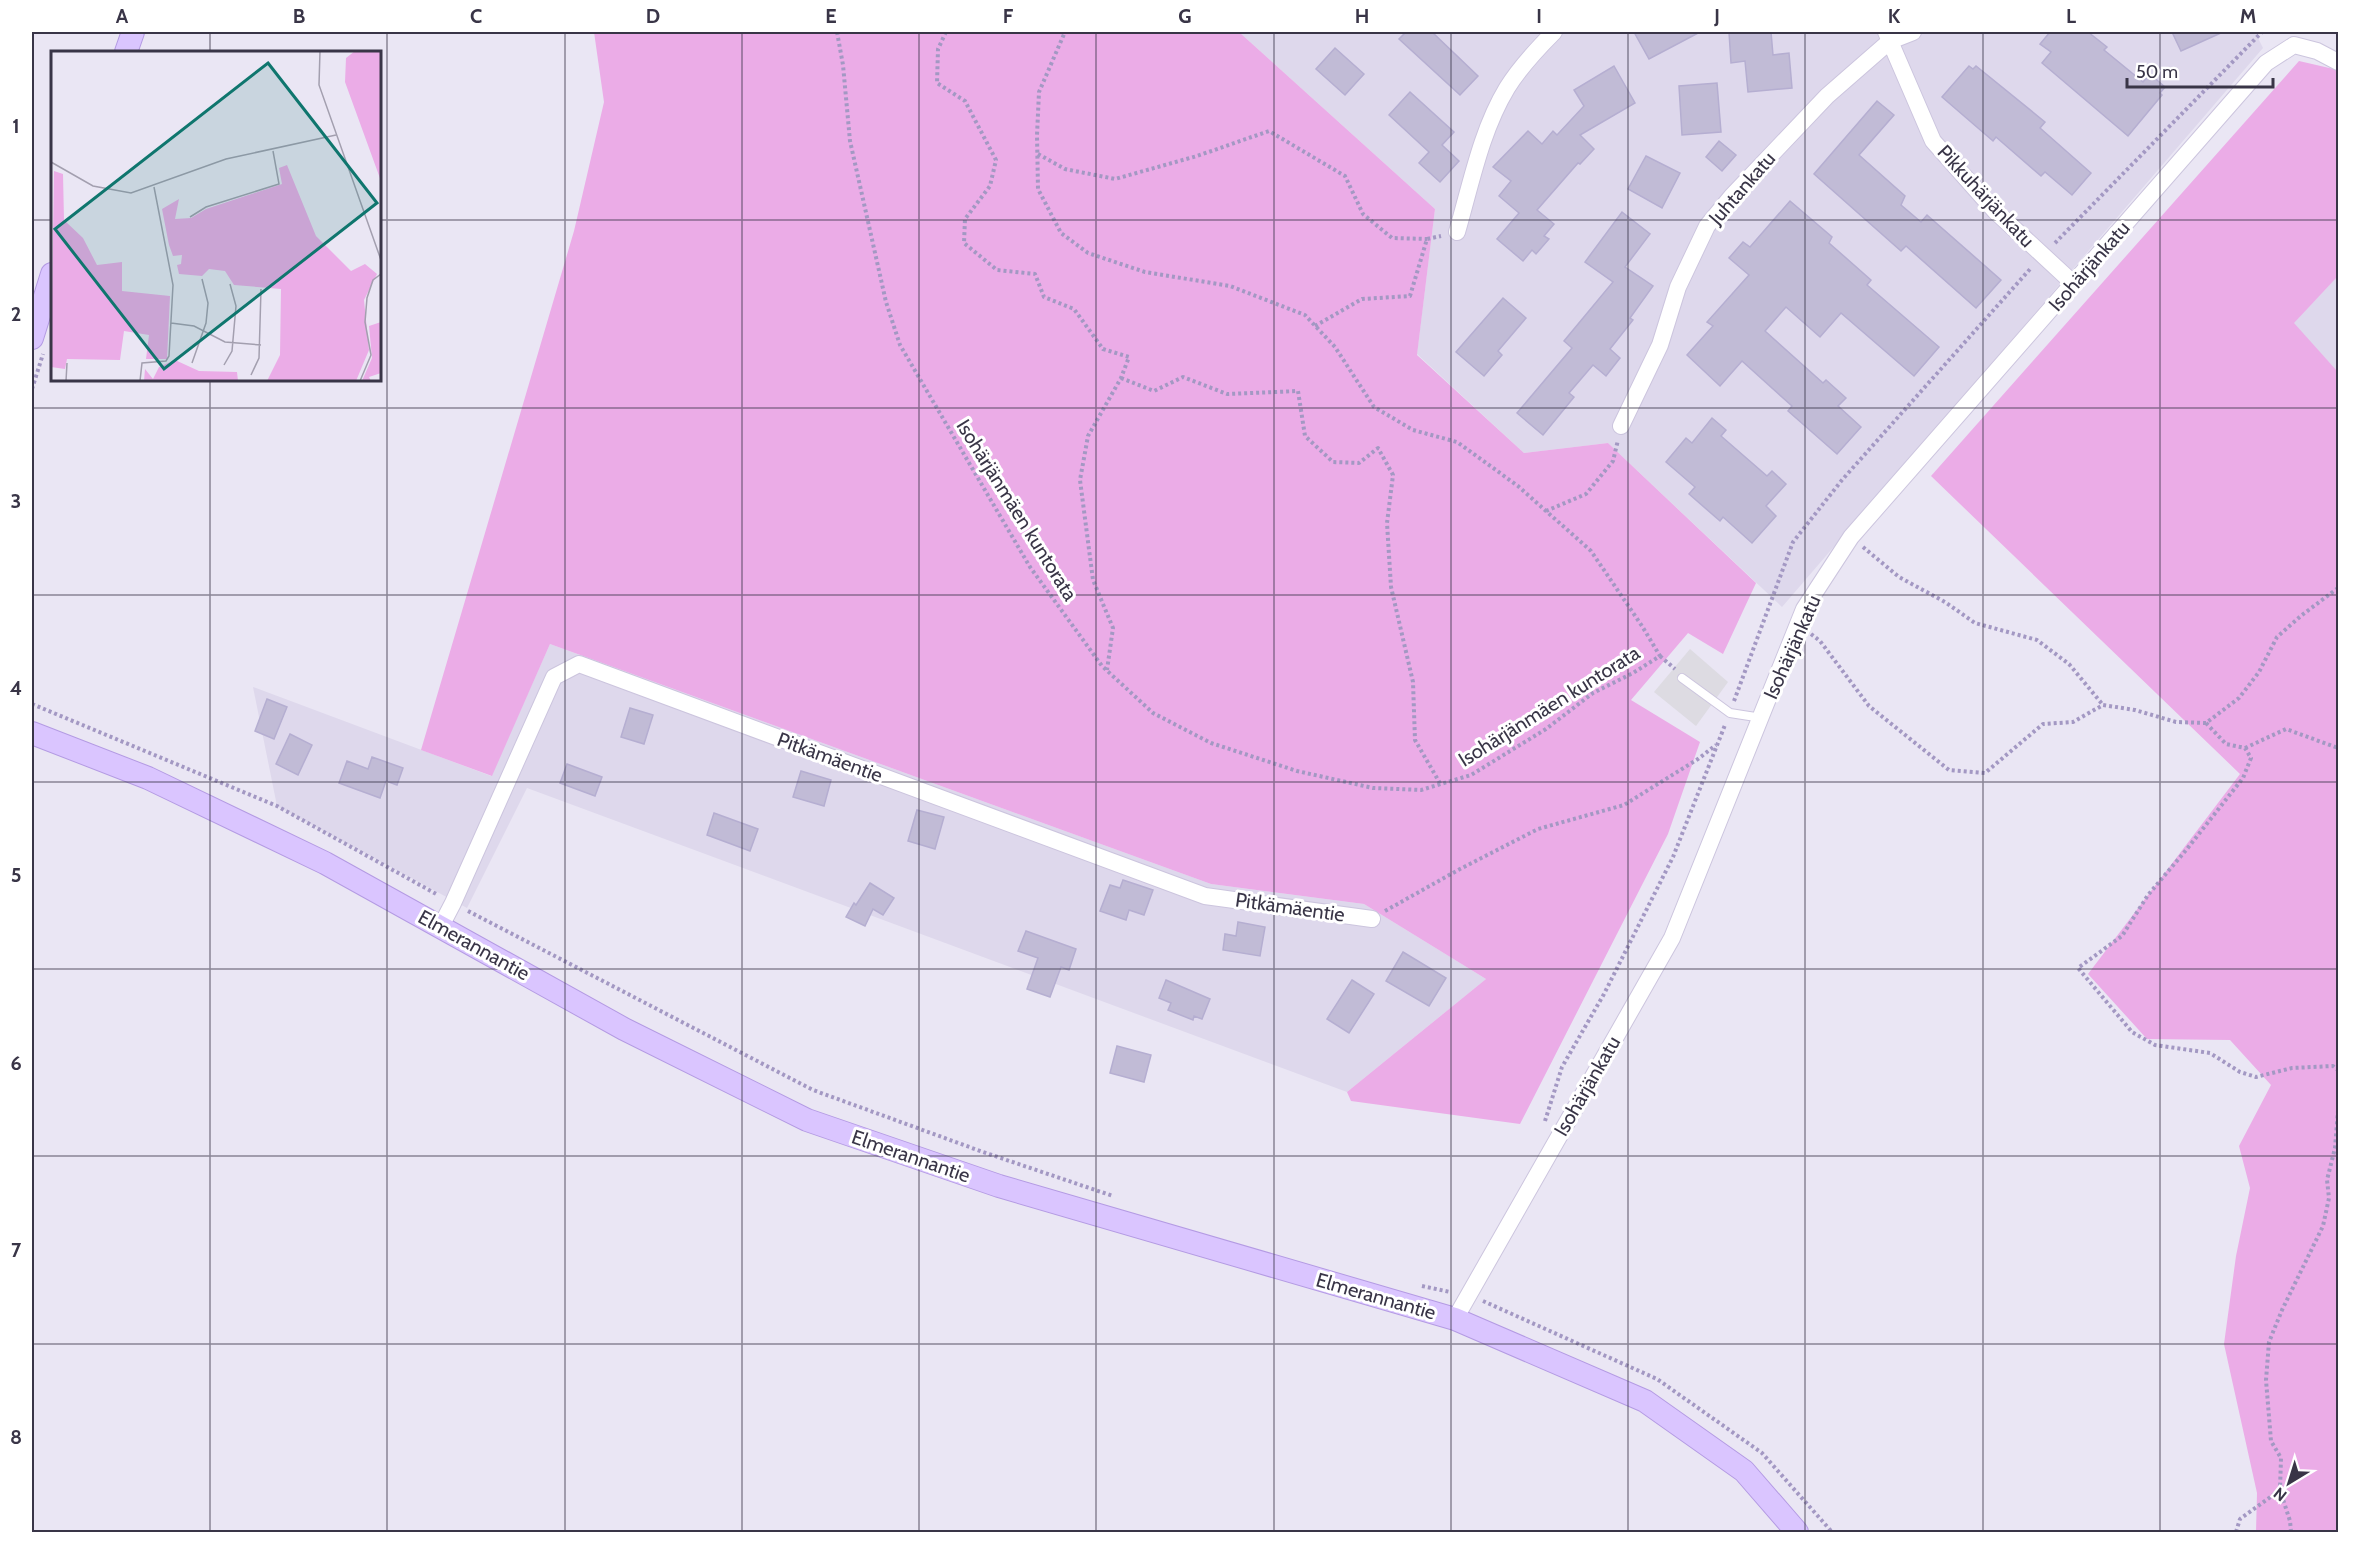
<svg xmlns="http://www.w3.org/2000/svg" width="2370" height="1564" font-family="Cabin,sans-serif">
  <rect width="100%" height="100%" fill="#eae6f4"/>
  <g fill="#ded8ec">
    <polygon points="1239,32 2255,32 2263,48 1782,607 1608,443 1524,453 1417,354 1435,209"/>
    <polygon points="2338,276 2338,372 2293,323"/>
    <polygon points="550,644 1211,884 1364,904 1486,979 1347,1092 527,788 467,908 277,806 253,687 491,776"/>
  </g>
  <g fill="#ebace7">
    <polygon points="594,32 1239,32 1435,209 1417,355 1524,453 1608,443 1756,583 1723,654 1688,633 1631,700 1700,742 1668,834 1520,1124 1351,1101 1347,1092 1486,979 1364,904 1211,884 550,644 492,776 421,750 574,231 604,102"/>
    <polygon points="2299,61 2338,70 2338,276 2294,323 2338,372 2338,1532 2256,1532 2257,1493 2224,1344 2236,1256 2250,1188 2239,1146 2271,1085 2230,1040 2147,1039 2088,974 2240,774 1931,476"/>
  </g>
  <polygon fill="#dddbe2" points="1690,649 1728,682 1696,726 1654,692"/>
  <g fill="#c1bbd6" stroke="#b5aed1" stroke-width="1.5">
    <polygon points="1406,32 1432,32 1478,76 1460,95 1399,39"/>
    <polygon points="1634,32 1700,32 1649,59"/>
    <polygon points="1729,32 1771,32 1773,55 1789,53 1792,88 1748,92 1745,61 1731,63"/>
    <polygon points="2050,32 2088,32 2107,47 2104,50 2143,82 2150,74 2165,87 2160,93 2162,95 2128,136 2042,63 2051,52 2040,44"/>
    <polygon points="2172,32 2223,32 2181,51"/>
    <polygon points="1335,48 1364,74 1345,95 1316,69"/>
    <polygon points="1614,66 1635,103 1580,135 1594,149 1580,164 1578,163 1537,210 1554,224 1544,236 1549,239 1536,254 1532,250 1523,261 1497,239 1519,213 1499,196 1511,181 1493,167 1528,131 1542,144 1553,131 1557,135 1584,106 1574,90"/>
    <polygon points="1969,66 1973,69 1976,66 2045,122 2040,128 2091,173 2072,195 2045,172 2041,176 1996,137 1993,141 1942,97"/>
    <polygon points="1717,83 1721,132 1682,135 1679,86"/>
    <polygon points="1410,92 1454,132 1442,145 1459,161 1440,182 1419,163 1429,152 1389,115"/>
    <polygon points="1877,101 1894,115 1859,155 1905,196 1901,205 1921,222 1927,215 2001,280 1976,308 1906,246 1901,251 1814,174"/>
    <polygon points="1719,141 1736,155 1722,171 1706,157"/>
    <polygon points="1646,156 1680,173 1662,208 1628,189"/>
    <polygon points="1790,201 1832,237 1829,243 1871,280 1867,285 1939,347 1914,376 1841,313 1820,337 1786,307 1765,331 1823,383 1826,380 1846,398 1838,406 1861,427 1837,454 1788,411 1792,406 1742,361 1720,386 1687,355 1713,326 1707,322 1749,275 1729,258 1743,242 1750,247"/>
    <polygon points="1622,212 1650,234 1625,267 1653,286 1630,318 1633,320 1610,349 1620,358 1606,376 1593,365 1569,393 1574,397 1543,435 1517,413 1572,348 1564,341 1613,282 1585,262"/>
    <polygon points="1503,298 1526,318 1498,351 1502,355 1484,376 1456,352"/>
    <polygon points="1712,418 1726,430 1721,436 1767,476 1772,471 1786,484 1766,506 1776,516 1752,543 1723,517 1720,521 1689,494 1695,487 1666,462 1686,438 1692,443"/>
    <polygon points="267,699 287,707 274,739 255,731"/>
    <polygon points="630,708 653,715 644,744 621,737"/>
    <polygon points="290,734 312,745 298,775 276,764"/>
    <polygon points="372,757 403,768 397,785 386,781 380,798 339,783 347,761 368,769"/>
    <polygon points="567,764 602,777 595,796 560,783"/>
    <polygon points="801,771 831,780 824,806 793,797"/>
    <polygon points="917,810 944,817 935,849 908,841"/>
    <polygon points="714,813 758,829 750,851 707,835"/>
    <polygon points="1123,880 1153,890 1144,915 1129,910 1126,920 1100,911 1110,885 1120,888"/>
    <polygon points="870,883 894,898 883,915 873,909 865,926 846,917 854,903 856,905"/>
    <polygon points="1238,922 1265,927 1260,956 1223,950 1225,934 1236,936"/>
    <polygon points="1026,931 1076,949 1069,970 1061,967 1050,997 1027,989 1038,958 1018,951"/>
    <polygon points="1403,952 1446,978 1429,1006 1386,981"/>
    <polygon points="1166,980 1210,999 1202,1019 1194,1016 1193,1020 1168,1010 1171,1003 1159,998"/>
    <polygon points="1352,980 1374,994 1349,1033 1327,1019"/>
    <polygon points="1117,1046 1151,1055 1144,1082 1110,1073"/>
  </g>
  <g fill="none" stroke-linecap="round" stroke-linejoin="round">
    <g stroke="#ccc5de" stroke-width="10">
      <polyline id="lane" points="1682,678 1730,713 1762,718"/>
    </g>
    <g stroke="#ccc5de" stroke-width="18">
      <g id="street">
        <polyline points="1886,32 1933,141 1995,211 2074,284"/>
        <path d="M1457 232C1471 184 1481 131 1507 88 1520 67 1537 49 1554 32"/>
        <polyline points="1621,426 1660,345 1678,287 1707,226 1731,197 1827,96 1890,41 1913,32"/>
        <polyline points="441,926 453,903 554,677 579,664 1205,896 1372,919"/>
        <polyline points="1455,1319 1672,938 1804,609 1851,537 2266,63 2294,45 2317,51 2338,62"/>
      </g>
    </g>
    <g stroke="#b49be3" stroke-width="24">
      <g id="secondary">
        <polyline points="126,52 133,32"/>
        <polyline points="32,338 52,274"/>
        <polyline points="32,733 148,778 325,863 624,1029 807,1120 999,1186 1455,1319 1645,1401 1744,1471 1797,1532"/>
      </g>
    </g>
    <g stroke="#a398c3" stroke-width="4" stroke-dasharray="3 3" stroke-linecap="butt">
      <polyline points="837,32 843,65 850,141 886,302 900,345 1030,567 1102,666 1153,713 1211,743 1297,771 1373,788 1421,790 1471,775 1546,729 1593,693 1633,673 1660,656 1642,626 1591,551 1518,486 1457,442 1413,430 1374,407 1335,347 1305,315 1230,286 1145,272 1088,253 1061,233 1038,189 1037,135 1039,92 1065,32"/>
      <polyline points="946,32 938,49 937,83 965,101 996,160 990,186 965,219 964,243 997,270 1035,274 1044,297 1074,309 1103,349 1129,357 1121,378 1088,436 1080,480 1093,580 1113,628 1107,670"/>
      <polyline points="1038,154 1065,169 1115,179 1197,156 1269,131 1345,176 1363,214 1392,238 1427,239"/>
      <polyline points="2055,243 2262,32"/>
      <polyline points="1315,326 1362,299 1410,296 1427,239 1441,236"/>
      <polyline points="1121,378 1154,391 1183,377 1227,394 1298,391 1305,436 1333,462 1359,463 1378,448 1393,475 1387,523 1391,587 1413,682 1415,740 1441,785"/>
      <polyline points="32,389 43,354"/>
      <polyline points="1546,511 1586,494 1613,461 1618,440"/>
      <polyline points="1863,547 1899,577 1945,602 1975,623 2037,640 2069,664 2103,705"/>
      <polyline points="1811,634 1820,641 1869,706 1949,770 1985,773 2043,724 2073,722 2103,705 2135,710 2176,722 2206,723 2239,698 2259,672 2277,637 2302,615 2338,588"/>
      <polyline points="1660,656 1675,669"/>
      <polyline points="1734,701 1793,542 1842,480 2031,268"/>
      <polyline points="32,704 277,806 438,895"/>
      <polyline points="2206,723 2226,744 2245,748 2251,758 2243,778 2187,849 2148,895 2122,936 2078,968 2132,1032 2155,1045 2210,1053 2240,1072 2256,1077 2292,1068 2333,1066 2338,1070"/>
      <polyline points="2245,748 2286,729 2338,748"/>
      <polyline points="468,911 813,1090 983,1152 1113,1196"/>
      <polyline points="1385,911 1460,869 1538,829 1624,805 1698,759 1716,745"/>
      <polyline points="1545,1121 1562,1067 1604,994 1673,857 1725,725"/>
      <polyline points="1422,1286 1450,1292"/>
      <polyline points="1483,1301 1657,1379 1762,1453 1832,1532"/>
      <polyline points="2236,1532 2240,1519 2280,1490"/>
      <polyline points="2291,1532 2290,1521 2280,1490 2281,1458 2271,1441 2266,1380 2269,1342 2282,1310 2323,1226 2329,1198 2327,1180 2335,1148 2338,1111"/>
    </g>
    <use href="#lane" stroke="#fff" stroke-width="8"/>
    <use href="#street" stroke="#fff" stroke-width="16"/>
    <use href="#secondary" stroke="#dac5ff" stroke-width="22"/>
  </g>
  <path fill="none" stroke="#393547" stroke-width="1.5" stroke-opacity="0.55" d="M210 32V52M387 32V1532M565 32V1532M742 32V1532M919 32V1532M1096 32V1532M1274 32V1532M1451 32V1532M1628 32V1532M1805 32V1532M1983 32V1532M2160 32V1532M32 220H52M380 220H2338M210 380V1532M32 408H2338M32 595H2338M32 782H2338M32 969H2338M32 1156H2338M32 1344H2338"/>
  <g text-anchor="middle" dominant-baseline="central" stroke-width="6" stroke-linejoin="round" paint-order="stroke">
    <g font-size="20" fill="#393547" stroke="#fff">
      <text transform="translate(1742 188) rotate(-49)">Juhtankatu</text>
      <text transform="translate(1986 196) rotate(47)">Pikkuhärjänkatu</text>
      <text transform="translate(2089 266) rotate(-49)">Isohärjänkatu</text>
      <text transform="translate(1017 510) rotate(58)">Isohärjänmäen kuntorata</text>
      <text transform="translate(1792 647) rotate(-66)">Isohärjänkatu</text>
      <text transform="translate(1549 706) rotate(-32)">Isohärjänmäen kuntorata</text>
      <text transform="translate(830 757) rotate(20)">Pitkämäentie</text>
      <text transform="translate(1290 907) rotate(8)">Pitkämäentie</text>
      <text transform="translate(474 945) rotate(29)">Elmerannantie</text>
      <text transform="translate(1587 1086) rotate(-60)">Isohärjänkatu</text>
      <text transform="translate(911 1156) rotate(19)">Elmerannantie</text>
      <text transform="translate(1376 1296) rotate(16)">Elmerannantie</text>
    </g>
  </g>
  <g transform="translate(51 51)">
    <rect width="330" height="330" fill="#eae6f4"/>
    <path d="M304 0H330V130L294 31 295 7ZM236 114 265 185 300 220 314 213 326 223 313 249 318 299 305 330H216L229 304 230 238 183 234 174 220 158 218 151 225 128 223 126 214 130 213 131 204 122 205 118 194 111 158 128 148 124 168 140 167 155 158 231 133 228 117ZM3 120 12 123 13 169 32 187 46 214 71 211V240L119 245 116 308H95L98 284 73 280 69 309 16 308 14 318 0 316ZM330 271V322L318 326 320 330H311L321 307 318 275ZM124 309 148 320 186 321 187 330H93L94 318 102 328 108 316Z" fill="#ebace7"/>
    <path fill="none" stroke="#a39faf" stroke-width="1.5" d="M269 0 268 34 330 209M0 111 42 135 80 142 175 108 285 84M139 166 155 156 228 133 222 100M120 272 143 275 174 291 210 294M141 312 155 272 157 252 151 228M173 314 181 300 185 255 179 233M200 324 208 307 210 238M15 330 16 312M89 330 91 312 115 310 118 305 122 234 103 136M309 330 320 304 314 271 316 247 322 229 330 223"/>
    <path fill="#0f766e" fill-opacity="0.15" stroke="#0f766e" stroke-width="3" d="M217 12 326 152 113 318 4 178Z"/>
    <rect width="330" height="330" fill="none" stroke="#393547" stroke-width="3"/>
  </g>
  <rect width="2370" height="1564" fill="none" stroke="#ffffff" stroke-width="66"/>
  <g transform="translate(2289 1483) rotate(218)" stroke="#ffffff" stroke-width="4.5" paint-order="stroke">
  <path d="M0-4.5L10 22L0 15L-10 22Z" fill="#393547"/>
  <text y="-9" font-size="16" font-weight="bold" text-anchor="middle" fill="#393547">N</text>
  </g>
  <path d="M2127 78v9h146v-9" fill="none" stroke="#393547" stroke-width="3"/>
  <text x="2136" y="78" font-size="18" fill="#393547" stroke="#ffffff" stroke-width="4.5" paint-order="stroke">50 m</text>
  <rect x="33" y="33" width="2304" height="1498" fill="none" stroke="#393547" stroke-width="2"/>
  <g font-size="20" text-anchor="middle" font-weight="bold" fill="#393547">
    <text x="122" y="23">A</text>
    <text x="299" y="23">B</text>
    <text x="476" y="23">C</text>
    <text x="653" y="23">D</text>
    <text x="831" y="23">E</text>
    <text x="1008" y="23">F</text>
    <text x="1185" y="23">G</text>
    <text x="1362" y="23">H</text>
    <text x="1539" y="23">I</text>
    <text x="1717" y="23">J</text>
    <text x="1894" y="23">K</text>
    <text x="2071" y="23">L</text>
    <text x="2248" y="23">M</text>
    <text x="16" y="133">1</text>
    <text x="16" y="321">2</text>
    <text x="16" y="508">3</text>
    <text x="16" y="695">4</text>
    <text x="16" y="882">5</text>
    <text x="16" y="1070">6</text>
    <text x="16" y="1257">7</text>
    <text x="16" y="1444">8</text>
  </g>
</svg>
